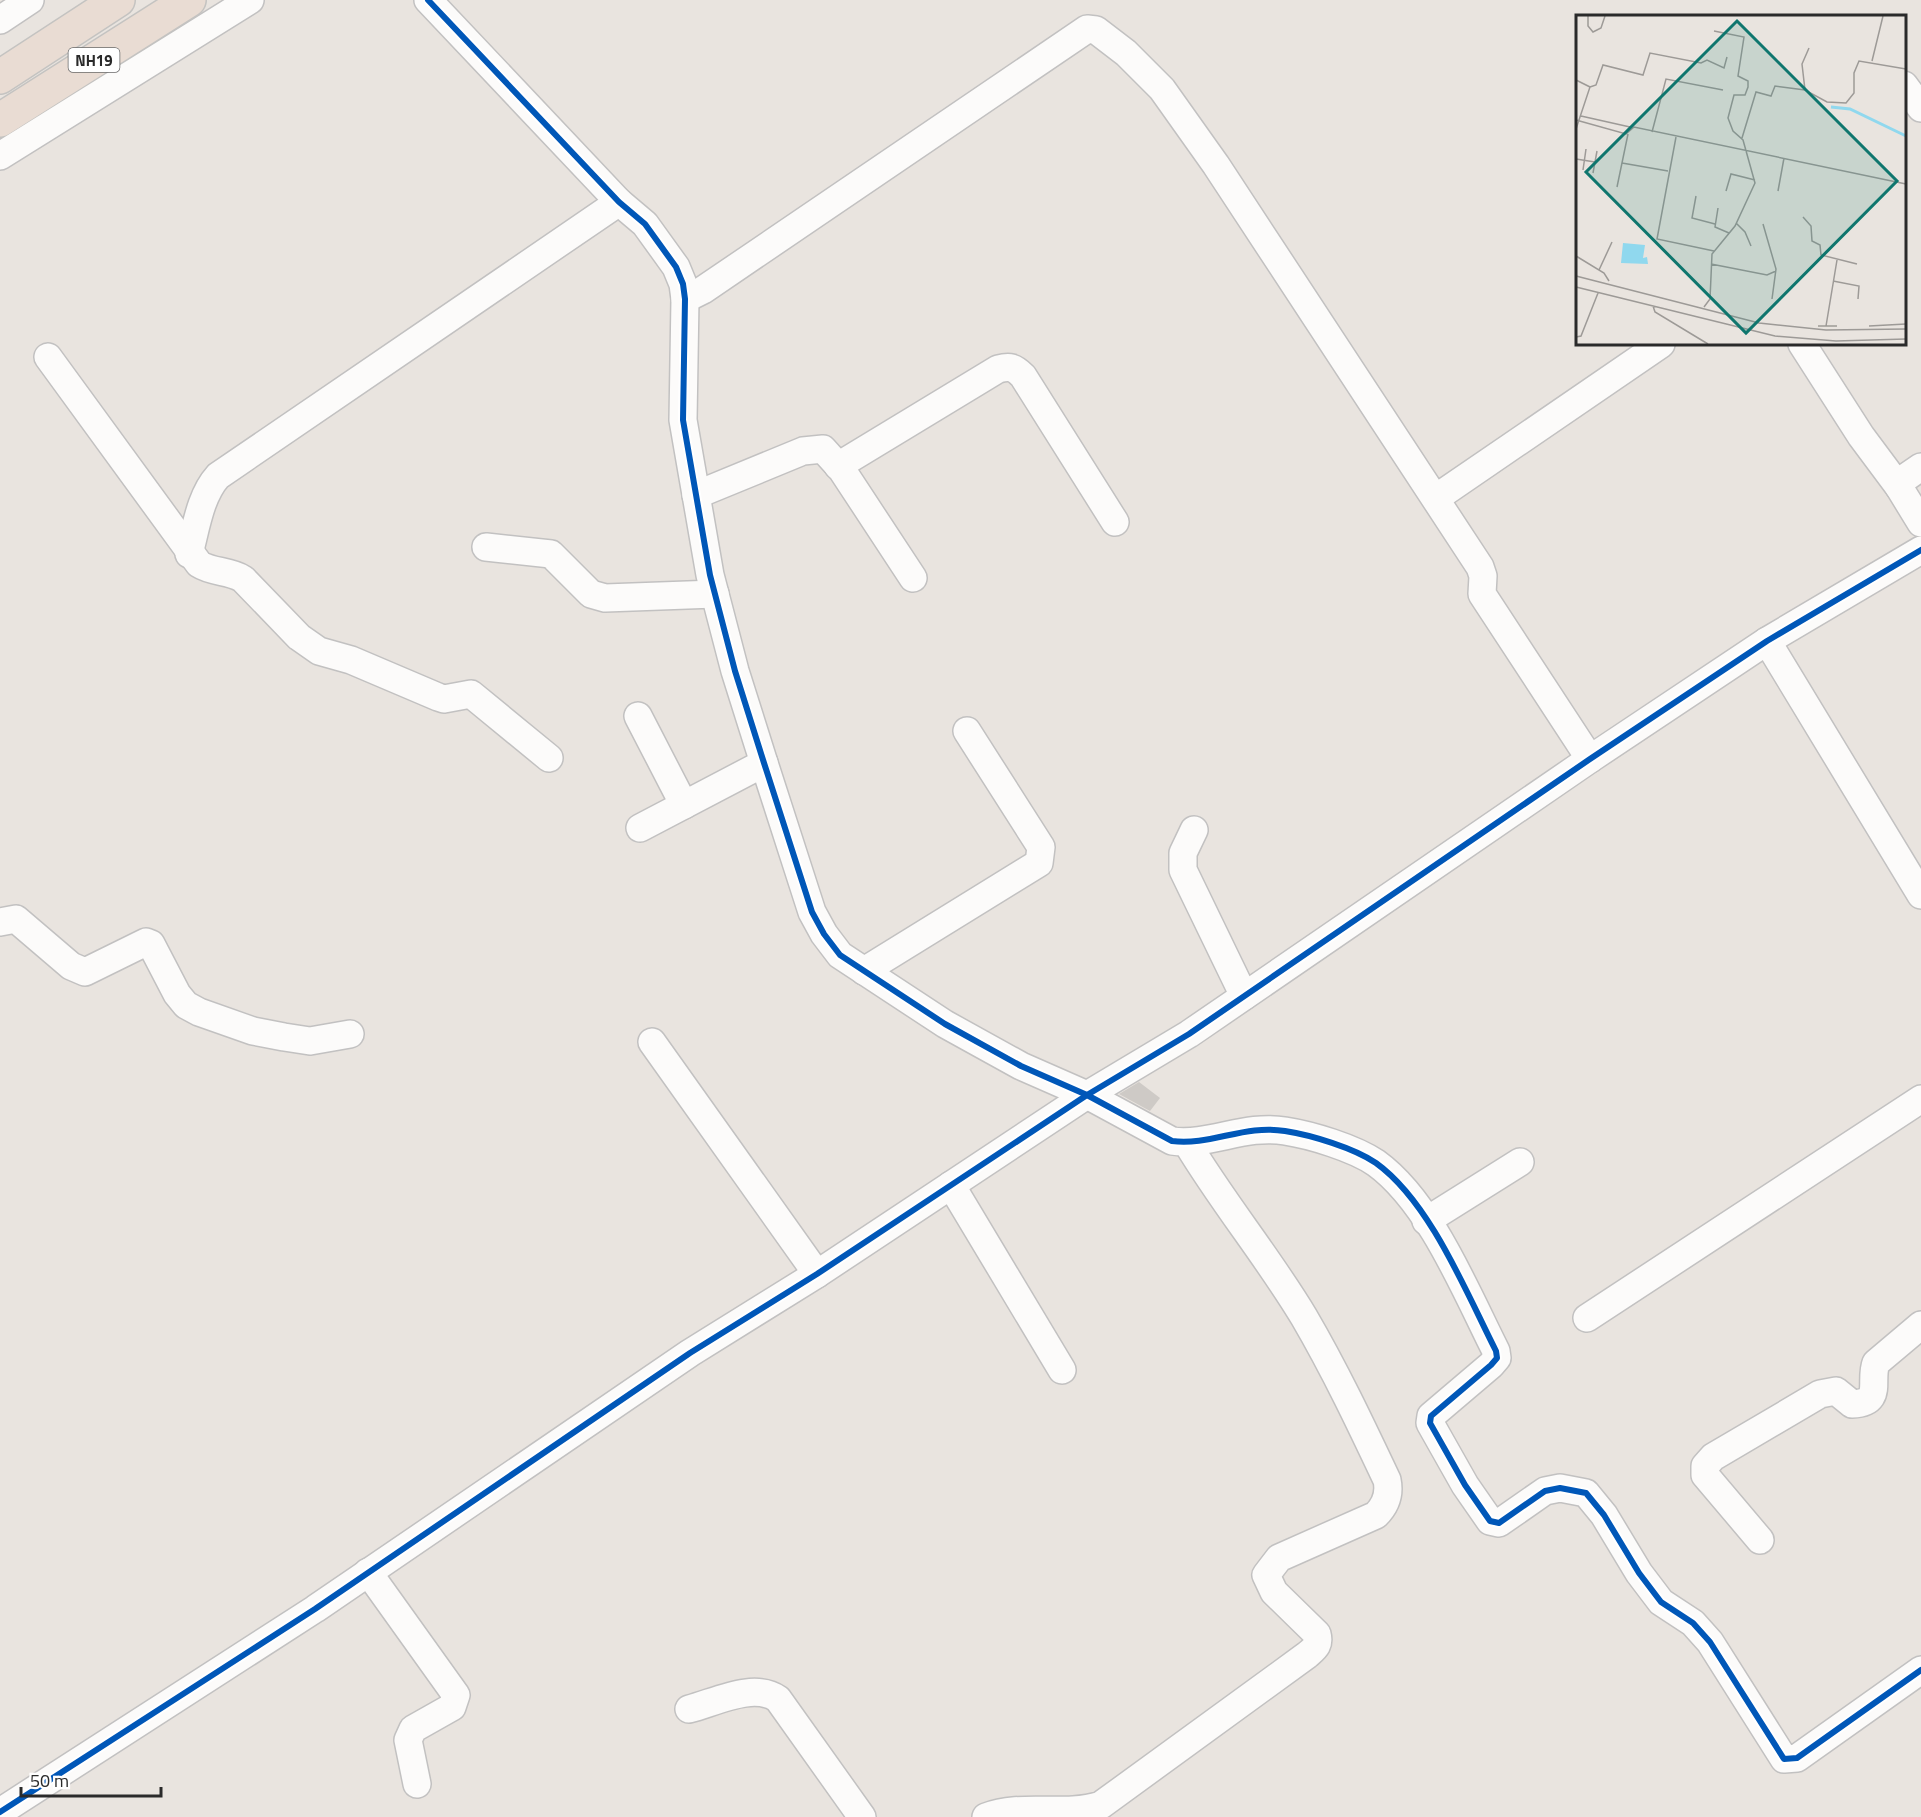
<svg xmlns="http://www.w3.org/2000/svg" width="1921" height="1817" font-family="'Titillium Web',sans-serif">
  <rect width="100%" height="100%" fill="#e9e4df"/>
  <polygon fill="#cecac6" points="1139,1082 1160,1098 1150,1111 1119,1094"/>
  <g fill="none" stroke-linecap="round" stroke-linejoin="round">
    <g stroke="#c2c1c1" stroke-width="30">
      <g id="minor">
        <path d="M428 0 619 202 645 224 676 267 683 284 685 299 683 420 710 575 735 671 764 763 812 912 824 934 840 955 945 1024 1021 1066 1087 1095 1172 1141C1210 1146 1245 1124 1285 1131 1311 1135 1354 1148 1376 1163 1430 1202 1466 1292 1496 1351L1497 1358 1491 1365 1431 1416 1430 1423 1465 1485 1490 1521 1499 1523 1545 1491 1560 1488 1586 1493 1604 1515 1639 1573 1661 1602 1693 1623 1710 1642 1784 1759 1797 1758 1921 1670"/>
        <polyline points="0,20 30,0"/>
        <polyline points="1904,85 1921,108"/>
        <polyline points="0,156 250,0"/>
        <polyline points="685,299 703,290 1087,29 1096,30 1126,53 1162,89 1216,165 1480,567 1483,576 1482,594 1590,759"/>
        <polyline points="1802,344 1861,436 1899,487"/>
        <path d="M48 357 199 564C213 573 229 570 243 579L299 637 319 651 351 660 438 697 444 699 471 694 549 758"/>
        <path d="M838 466 998 369C1010 366 1014 367 1023 376L1115 522"/>
        <polyline points="1921,467 1902,480 1899,487 1921,523"/>
        <polyline points="696,495 803,451 823,449 842,470 913,578"/>
        <polyline points="1436,498 1661,344"/>
        <polyline points="486,547 551,554 591,594 605,598 715,594"/>
        <path d="M189 554C196 528 200 496 218 476L619 202"/>
        <polyline points="1767,641 1921,895"/>
        <polyline points="638,716 684,805"/>
        <polyline points="640,828 764,763"/>
        <polyline points="1194,830 1183,853 1183,870 1244,996"/>
        <polyline points="0,922 16,919 71,966 85,972 146,942 151,944 177,994 186,1005 199,1012 253,1031 284,1037 310,1041 350,1034"/>
        <polyline points="864,971 1039,863 1041,847 967,731"/>
        <polyline points="652,1042 817,1274"/>
        <polyline points="951,1185 1062,1370"/>
        <polyline points="1426,1221 1520,1162"/>
        <polyline points="1587,1318 1921,1099"/>
        <path d="M1760 1540 1705 1475V1466L1713 1457 1820 1394 1836 1391 1852 1404C1884 1403 1869 1381 1876 1363L1921 1325"/>
        <polyline points="368,1572 456,1695 452,1707 413,1729 408,1740 417,1784"/>
        <path d="M689 1709C716 1702 754 1682 778 1699L862 1817"/>
        <polyline points="0,1812 315,1609 690,1353 817,1274 1087,1095 1189,1034 1590,759 1767,641 1921,550"/>
        <path d="M986 1817C1023 1803 1063 1817 1101 1805L1307 1655C1315 1648 1320 1645 1317 1634L1274 1592 1266 1575 1279 1558 1376 1515C1386 1505 1390 1494 1387 1480 1361 1425 1335 1370 1304 1317 1268 1257 1223 1203 1187 1143"/>
      </g>
    </g>
    <g stroke="#c4c3c1" stroke-width="36">
      <g id="highway">
        <polyline points="0,77 118,0"/>
        <polyline points="0,120 189,0"/>
      </g>
    </g>
    <use href="#minor" stroke="#fcfbfa" stroke-width="27"/>
    <use href="#highway" stroke="#e9dcd3" stroke-width="33"/>
    <g stroke="#fff" stroke-width="10">
      <g id="cycleway">
        <path d="M428 0 619 202 645 224 676 267 683 284 685 299 683 420 710 575 735 671 764 763 812 912 824 934 840 955 945 1024 1021 1066 1087 1095 1172 1141C1210 1146 1245 1124 1285 1131 1311 1135 1354 1148 1376 1163 1430 1202 1466 1292 1496 1351L1497 1358 1491 1365 1431 1416 1430 1423 1465 1485 1490 1521 1499 1523 1545 1491 1560 1488 1586 1493 1604 1515 1639 1573 1661 1602 1693 1623 1710 1642 1784 1759 1797 1758 1921 1670"/>
        <polyline points="0,1812 315,1609 690,1353 817,1274 1087,1095 1189,1034 1590,759 1767,641 1921,550"/>
      </g>
    </g>
    <use href="#cycleway" stroke="#0057b8" stroke-width="6"/>
  </g>
  <g text-anchor="middle" dominant-baseline="central" stroke-width="4.5" stroke-linejoin="round" paint-order="stroke">
    <rect fill="#fff" stroke="#6a6a6a" stroke-width="1.5" x="68.5" y="48" width="51" height="24" rx="4.5"/>
    <g font-size="15" font-weight="bold" fill="#2a2a2a">
      <text x="94" y="60">NH19</text>
    </g>
  </g>
  <g transform="translate(1576 15)">
    <rect width="330" height="330" fill="#e9e4df"/>
    <path d="M47 228 69 230 67 243 71 242 72 249 45 248Z" fill="#90d8ee"/>
    <path fill="none" stroke="#90d8ee" stroke-width="3" d="M255 92 274 94 330 121"/>
    <path fill="none" stroke="#9d9a97" stroke-width="1.5" d="M12 1V11L17 17 25 13 29 1M296 46 307 1M0 65 14 72 0 114M14 72 20 70 27 50 67 60 74 38 125 48 131 45 148 53 151 42M229 75 226 49 233 33M5 101 54 112M0 105 50 119 58 112 330 169M76 117 90 64 147 75M100 122 81 224 138 236M166 123 180 77 195 81 199 71 229 75 251 87 270 88 278 78V58L283 46 330 54M0 144 19 147M46 148 92 156M7 155 10 134M17 158 21 136M41 172 52 119M150 176 155 159 179 165M202 176 208 143M120 181 116 203 139 209M142 193 139 212 153 218M227 202 235 211 236 226 244 230 245 240 281 249M160 208 169 217 175 231M187 209 200 254 196 284M0 241 28 258 33 266M135 249 191 260 200 256M23 255 36 227M0 261 183 308 250 315 330 314M257 266 283 271 282 284M0 272 199 321 260 326 330 324M77 291 79 297 132 329M128 292 134 284 136 239 159 211 179 168 167 125 157 116 152 103 158 80H169L172 72V66L162 61 168 22 138 16M242 311H261M250 311 261 245M293 311 330 309M0 322 5 321 22 278"/>
    <path fill="#0f766e" fill-opacity="0.15" stroke="#0f766e" stroke-width="3" d="M161 6 321 166 170 318 10 157Z"/>
    <rect width="330" height="330" fill="none" stroke="#2a2a2a" stroke-width="3"/>
  </g>
  <path d="M21 1787v9h140v-9" fill="none" stroke="#2a2a2a" stroke-width="3"/>
  <text x="30" y="1787" font-size="18" fill="#2a2a2a" stroke="#ffffff" stroke-width="4.5" paint-order="stroke">50 m</text>
</svg>
